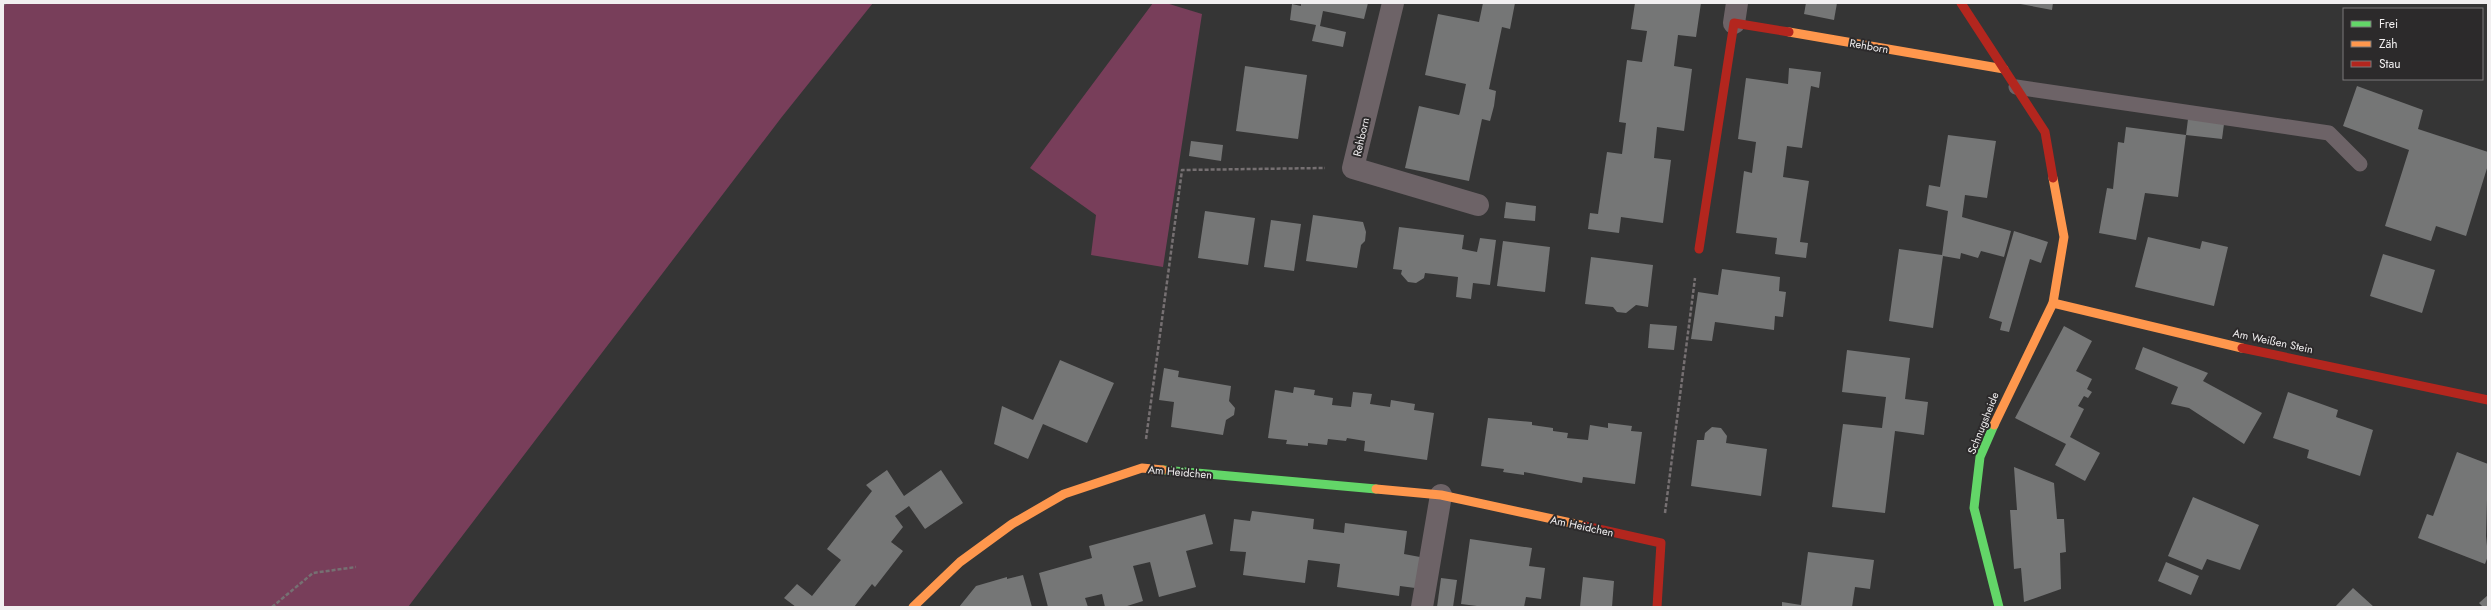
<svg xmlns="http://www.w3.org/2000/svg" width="2491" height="610" font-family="Jost,sans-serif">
  <rect width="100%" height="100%" fill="#353535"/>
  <g fill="#783e5a">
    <polygon points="3,3 873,3 781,118 408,607 3,607"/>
    <polygon points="1153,3 1166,3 1202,14 1163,267 1091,255 1096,215 1030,168"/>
  </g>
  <g fill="#757676">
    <polygon points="1301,3 1368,3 1364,19 1323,11 1320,26 1346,32 1343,47 1312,41 1316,25 1290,20 1292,4 1301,6"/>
    <polygon points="1483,3 1515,3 1510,29 1502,27 1489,89 1496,91 1494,106 1490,121 1482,119 1469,181 1405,168 1419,106 1459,115 1460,112 1466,84 1425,75 1438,14 1479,22"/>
    <polygon points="1635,3 1701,3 1696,37 1678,35 1674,66 1692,69 1684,131 1657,127 1654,158 1671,160 1663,223 1621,217 1619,233 1588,229 1590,213 1598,214 1607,152 1622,154 1626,123 1619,122 1627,60 1642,62 1647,31 1631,29"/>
    <polygon points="1806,3 1837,3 1834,20 1804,14"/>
    <polygon points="2015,3 2053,3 2052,10"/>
    <polygon points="1245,66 1307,75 1298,139 1236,131"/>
    <polygon points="1789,68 1821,72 1819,88 1811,86 1802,148 1787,146 1783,177 1809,181 1800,242 1808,243 1806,258 1775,254 1777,238 1736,233 1744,171 1752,173 1756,142 1738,139 1746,78 1788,84"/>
    <polygon points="2357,86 2423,110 2418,129 2488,152 2488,165 2466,236 2436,226 2431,241 2385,226 2409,150 2343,126"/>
    <polygon points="2188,119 2224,124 2222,139 2186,135"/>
    <polygon points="2126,127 2186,135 2178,197 2145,193 2136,240 2099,233 2107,188 2113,189 2118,142 2124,143"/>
    <polygon points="1948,135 1996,141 1987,198 1965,195 1962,217 2011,231 2004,257 1981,251 1978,258 1961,253 1960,259 1943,256 1933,328 1889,321 1899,249 1942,255 1948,211 1926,206 1929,185 1940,187"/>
    <polygon points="1191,141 1223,145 1221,161 1189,156"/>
    <polygon points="1506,202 1536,206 1535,221 1504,218"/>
    <polygon points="1205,211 1255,218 1248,265 1198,258"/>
    <polygon points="1313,215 1363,222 1366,232 1365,241 1361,245 1357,268 1306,261"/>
    <polygon points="1271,220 1301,224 1294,271 1264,267"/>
    <polygon points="1399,227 1464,235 1462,249 1477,252 1480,238 1496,240 1490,285 1473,283 1471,299 1456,297 1458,277 1425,273 1424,278 1416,283 1408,282 1401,274 1402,270 1393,269"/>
    <polygon points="2014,231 2048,242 2041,263 2030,259 2009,332 2000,330 2002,322 1989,318"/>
    <polygon points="2148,237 2200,249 2202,241 2228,247 2214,306 2135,287"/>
    <polygon points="1503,241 1550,247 1545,292 1497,286"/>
    <polygon points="2383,254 2435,270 2422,313 2370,296"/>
    <polygon points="1591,257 1653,265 1648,307 1636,305 1626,313 1617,312 1613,307 1585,304"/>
    <polygon points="1722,269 1780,277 1779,291 1786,292 1783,317 1775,316 1774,330 1715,322 1712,341 1691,339 1698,292 1718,295"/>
    <polygon points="1650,324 1677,326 1674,350 1648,348"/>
    <polygon points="2064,326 2092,341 2076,371 2092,379 2087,389 2092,392 2088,398 2084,396 2078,406 2084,409 2070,437 2100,453 2085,481 2055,465 2066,444 2015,418"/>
    <polygon points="2143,347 2208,373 2203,381 2262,413 2244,444 2189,408 2171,404 2178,387 2135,369"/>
    <polygon points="1847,350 1910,358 1905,399 1928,402 1924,435 1895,431 1885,513 1832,507 1843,424 1882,428 1886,397 1842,392"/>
    <polygon points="1060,360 1114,383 1087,443 1043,424 1028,459 994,444 1002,406 1033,420"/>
    <polygon points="1164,368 1179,371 1178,377 1231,386 1229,401 1235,408 1234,415 1226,420 1223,435 1171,427 1174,402 1159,400"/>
    <polygon points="1294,387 1315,390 1314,395 1333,398 1332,405 1351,407 1353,392 1372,394 1370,404 1390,407 1391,400 1415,404 1414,410 1434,413 1427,460 1364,451 1365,441 1347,438 1346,441 1328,439 1327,445 1308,443 1308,446 1286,444 1287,440 1268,438 1275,390 1293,393"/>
    <polygon points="2288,392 2338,410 2336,417 2373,430 2360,476 2307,458 2309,450 2273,438"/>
    <polygon points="1488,418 1532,422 1532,425 1553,428 1553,431 1568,433 1567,438 1588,440 1590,425 1608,428 1608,423 1632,426 1631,431 1642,432 1635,484 1583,477 1582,483 1524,472 1524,475 1503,472 1504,469 1481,466"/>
    <polygon points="1712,427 1721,428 1727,436 1726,443 1767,449 1761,496 1691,486 1697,440 1704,440 1705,433"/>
    <polygon points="2457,452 2488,464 2486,536 2488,556 2485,564 2418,538 2427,514 2433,516"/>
    <polygon points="2014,467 2054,483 2057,519 2064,519 2066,552 2060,553 2061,589 2024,602 2021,568 2014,569 2010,510 2017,510"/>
    <polygon points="887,470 904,496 941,470 963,503 925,529 909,506 895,516 903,527 891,542 903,551 875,587 872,584 854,607 796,607 784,598 797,584 812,596 841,560 827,549 872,491 866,485"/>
    <polygon points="2193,497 2259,525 2240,570 2207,559 2202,570 2168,556"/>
    <polygon points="1252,511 1314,519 1313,529 1344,533 1345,523 1407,531 1404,554 1420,557 1415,588 1400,586 1399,596 1337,587 1340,564 1308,560 1305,583 1243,575 1246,552 1230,551 1234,519 1250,521"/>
    <polygon points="1205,514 1213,544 1186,551 1196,587 1159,597 1150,562 1133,566 1143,601 1124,607 1105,607 1102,594 1085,598 1088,607 1048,607 1039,573 1092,558 1089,546"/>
    <polygon points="1470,539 1532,548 1529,566 1545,568 1541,599 1526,597 1524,607 1485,607 1461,604"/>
    <polygon points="1808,552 1874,560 1870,589 1855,587 1852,607 1782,607 1782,602 1801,605"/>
    <polygon points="2166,562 2199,576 2191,595 2158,581"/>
    <polygon points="1023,575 1032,607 959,607 976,586 1007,577 1007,579"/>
    <polygon points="1583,577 1614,581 1612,607 1580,607"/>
    <polygon points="1441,578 1457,580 1453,607 1437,607"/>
    <polygon points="2353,588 2374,607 2335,607"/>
    <polygon points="2488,595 2488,607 2483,607 2479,603"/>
  </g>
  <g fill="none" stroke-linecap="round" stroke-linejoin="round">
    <g stroke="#767072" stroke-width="2.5" stroke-dasharray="4 2" stroke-linecap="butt">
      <polyline points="3,5 5,3"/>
      <polyline points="1146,439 1182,170 1325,168"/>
      <polyline points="1665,513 1695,278"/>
      <polyline points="272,607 313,573 356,567"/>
    </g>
    <polyline stroke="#6d6367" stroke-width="15" points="2016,87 2329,133 2360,164"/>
    <g stroke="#6d6367" stroke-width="22">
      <polyline points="1393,3 1353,168 1478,205"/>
      <polyline points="1734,23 1737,3"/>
      <polyline points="1422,607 1441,495"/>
    </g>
    <g stroke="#63d668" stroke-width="9">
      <polyline points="1994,425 1980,457 1974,508 1999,607"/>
      <polyline points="1163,470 1376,489"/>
    </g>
    <g stroke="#ff974d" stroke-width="9">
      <polyline points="1789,32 2004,69"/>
      <polyline points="2053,303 2242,348"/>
      <polyline points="1994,425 2053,303 2064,237 2053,178"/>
      <polyline points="1376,489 1441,495 1585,526"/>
      <polyline points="913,607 960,562 1012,524 1064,494 1142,468 1163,470"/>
    </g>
    <g stroke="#b3261e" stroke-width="9">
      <polyline points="1961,3 2045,132 2053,178"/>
      <polyline points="1699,249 1734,23 1789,32"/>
      <polyline points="2242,348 2488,400"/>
      <polyline points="1585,526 1661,543 1657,607"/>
    </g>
  </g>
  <g text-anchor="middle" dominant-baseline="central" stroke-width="4" stroke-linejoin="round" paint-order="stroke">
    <g font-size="11" fill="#f1eff0" stroke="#2c2a2b">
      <text transform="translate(1869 46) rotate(10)">Rehborn</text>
      <text transform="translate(1361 137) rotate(-77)">Rehborn</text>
      <text transform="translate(2273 341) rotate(12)">Am Weißen Stein</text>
      <text transform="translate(1983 423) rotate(-68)">Schnugsheide</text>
      <text transform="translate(1180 472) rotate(5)">Am Heidchen</text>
      <text transform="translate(1582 526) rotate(12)">Am Heidchen</text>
    </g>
  </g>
  <rect width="2491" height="610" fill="none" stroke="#f1eff0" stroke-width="8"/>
  <rect x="2343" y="8" width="140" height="72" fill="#2c2a2b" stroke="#7b797a"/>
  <rect x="2351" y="21" width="20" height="6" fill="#63d668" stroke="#7b797a"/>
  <text x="2379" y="28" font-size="12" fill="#f1eff0">Frei</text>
  <rect x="2351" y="41" width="20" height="6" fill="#ff974d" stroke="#7b797a"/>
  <text x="2379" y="48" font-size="12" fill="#f1eff0">Zäh</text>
  <rect x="2351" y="61" width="20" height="6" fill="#b3261e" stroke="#7b797a"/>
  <text x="2379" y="68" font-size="12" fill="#f1eff0">Stau</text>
</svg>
